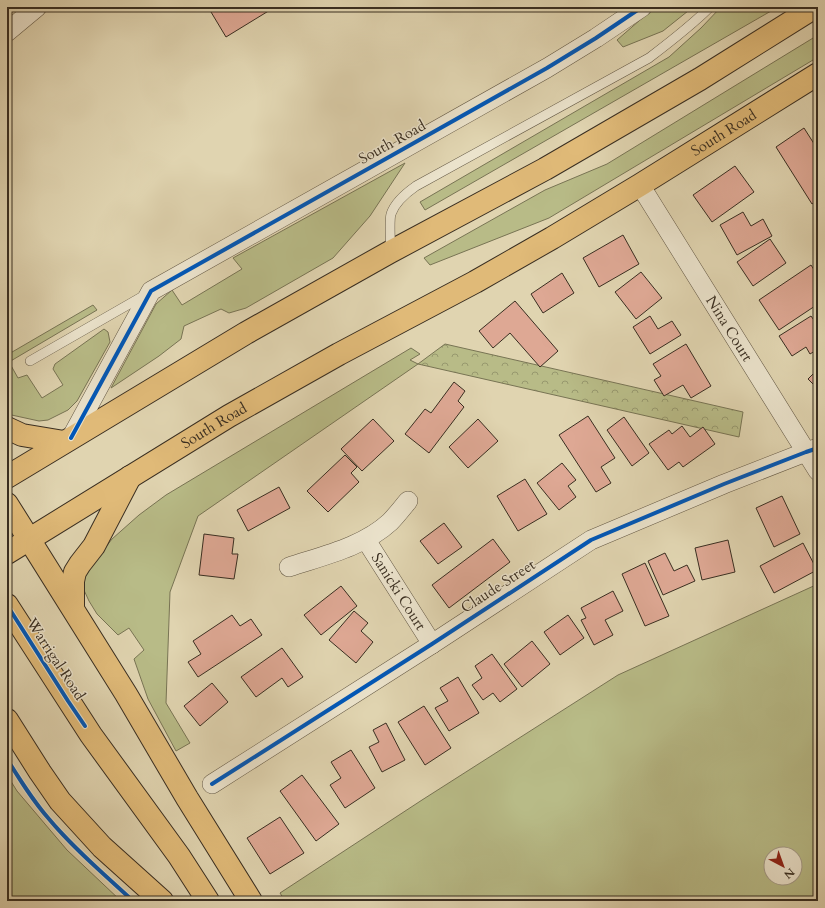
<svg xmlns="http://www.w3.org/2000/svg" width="825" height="908" font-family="Cardo,serif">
  <defs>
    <pattern id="forest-crowns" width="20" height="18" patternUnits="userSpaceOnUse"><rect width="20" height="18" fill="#b8bb87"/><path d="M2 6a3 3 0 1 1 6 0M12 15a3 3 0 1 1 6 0" fill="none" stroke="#97986e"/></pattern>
  </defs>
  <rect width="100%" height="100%" fill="#e0d4b0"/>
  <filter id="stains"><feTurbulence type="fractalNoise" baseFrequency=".005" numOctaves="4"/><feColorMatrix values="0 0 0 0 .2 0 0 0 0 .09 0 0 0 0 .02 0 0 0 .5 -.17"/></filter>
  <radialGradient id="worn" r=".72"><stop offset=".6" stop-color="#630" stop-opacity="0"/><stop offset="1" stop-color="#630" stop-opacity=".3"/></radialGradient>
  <g fill="#b8bb87" stroke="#787454" fill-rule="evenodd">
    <polygon points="655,7 693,7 663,31 623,47 617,40"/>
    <polygon points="721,7 778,7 425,210 420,202 669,57 701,28"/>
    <polygon points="818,35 818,54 813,60 549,218 430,265 424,258 545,190 607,164"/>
    <polygon points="405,163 370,216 333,258 246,308 229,313 221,309 184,326 181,339 159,356 111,388 156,304 172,290 182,305 242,269 233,258"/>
    <polygon points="93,305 97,310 9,362 18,378 27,375 42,398 63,385 53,369 55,364 104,329 108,332 110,342 77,401 68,410 48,420 39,421 7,414 7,355"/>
    <polygon points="411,348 420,354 410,360 418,364 198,516 170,592 166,703 190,743 176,751 148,699 134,659 144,650 129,628 118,635 97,614 89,601 83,588 85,574 112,539 139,515 166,495"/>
    <path d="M818 584V901H285L280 893 422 800 618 675ZM771 854H795V878H771Z"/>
    <polygon points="7,775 17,791 67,850 121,901 7,901"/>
  </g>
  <polygon fill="url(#forest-crowns)" stroke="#787454" points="445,344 743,412 739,437 418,364"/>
  <g fill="#dea894" stroke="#392e21">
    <polygon points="208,7 275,7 226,37"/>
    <polygon points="804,128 818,150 818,200 812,204 776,147"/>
    <polygon points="735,166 754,192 712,222 693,195"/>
    <polygon points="743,212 751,226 763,219 772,236 737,255 720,225"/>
    <polygon points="623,235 639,264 599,287 583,258"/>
    <polygon points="770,239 786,263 753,286 737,262"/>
    <polygon points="811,265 818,276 818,304 779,330 759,300"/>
    <polygon points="641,272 662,298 636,319 615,292"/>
    <polygon points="562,273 574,293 543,313 531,294"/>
    <polygon points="515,301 558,351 540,367 510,333 493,348 479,331"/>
    <polygon points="650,316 658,329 672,321 681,335 650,354 633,327"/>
    <polygon points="811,316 818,326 818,349 810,354 806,347 792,356 779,336"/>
    <polygon points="686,344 711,386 691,398 683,385 664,396 654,380 661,376 653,364"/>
    <polygon points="818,369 818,389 808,379"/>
    <polygon points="454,382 465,391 458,401 464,407 429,453 405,434 425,409 431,413"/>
    <polygon points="588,416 615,458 601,467 611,483 596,492 559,435"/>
    <polygon points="624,417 649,453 632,466 607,430"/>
    <polygon points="373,419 394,441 362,471 341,449"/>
    <polygon points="478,419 498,441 468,468 449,447"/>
    <polygon points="682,426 690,437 703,427 715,444 683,467 679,462 668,470 649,444 669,430 672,434"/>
    <polygon points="345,455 357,467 351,473 359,482 328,512 307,491"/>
    <polygon points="562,463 576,480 568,486 576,497 559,510 537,483"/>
    <polygon points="525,479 547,514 518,531 497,496"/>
    <polygon points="279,487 290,508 248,531 237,510"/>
    <polygon points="782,496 800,534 774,547 756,508"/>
    <polygon points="444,523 462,547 438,564 420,541"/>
    <polygon points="204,534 234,538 232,554 238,554 234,579 199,575"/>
    <polygon points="493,539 510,562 449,608 432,585"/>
    <polygon points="728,540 735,572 702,580 695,548"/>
    <polygon points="803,543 817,570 774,593 760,566"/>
    <polygon points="665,553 674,571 687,565 695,581 663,595 648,561"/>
    <polygon points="645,563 669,616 645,626 622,574"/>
    <polygon points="341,586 357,606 321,635 304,615"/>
    <polygon points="613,591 623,611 605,620 613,635 594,645 581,620 586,618 581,608"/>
    <polygon points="354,611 368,623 361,631 373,642 356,663 329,640"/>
    <polygon points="232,615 240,626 251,619 262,635 198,677 188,662 201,654 193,641"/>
    <polygon points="568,615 584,638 560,655 544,632"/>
    <polygon points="532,641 550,664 522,687 504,664"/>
    <polygon points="282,648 303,677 288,687 282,678 256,697 241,677"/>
    <polygon points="492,654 517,689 500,702 493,693 483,700 472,685 482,678 475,666"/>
    <polygon points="458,677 479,713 449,731 435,708 448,701 440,688"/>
    <polygon points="212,683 228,702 200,726 184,706"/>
    <polygon points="424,706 451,748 425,765 398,722"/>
    <polygon points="386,723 405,760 382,772 369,747 379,742 373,730"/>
    <polygon points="351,750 375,788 345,808 330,785 341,778 331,762"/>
    <polygon points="302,775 339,824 316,841 280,791"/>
    <polygon points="280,817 304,853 270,874 247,838"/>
  </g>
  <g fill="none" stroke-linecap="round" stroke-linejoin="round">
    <g stroke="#635845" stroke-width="10">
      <g id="service">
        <path d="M390 251C391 243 389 220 391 214 395 202 406 193 416 186L649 58C670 42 691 26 710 7"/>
        <polyline points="30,361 145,295"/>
      </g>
    </g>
    <g stroke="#635845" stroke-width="20">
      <g id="minor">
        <polyline points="7,32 37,7"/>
        <path id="s1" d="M640 185 818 471"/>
        <polyline points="71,438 151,291 547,68 596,38 642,7"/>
        <path id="s2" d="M366 540 432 644"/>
        <path d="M289 567C322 556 363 547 390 522 396 516 402 508 408 501"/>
        <polyline points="212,784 432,644 591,540 724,484 806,452 818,448"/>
      </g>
    </g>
    <g stroke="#392e21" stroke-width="24">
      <g id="trunk">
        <polyline points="7,428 22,435 64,442"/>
        <polyline points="7,477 246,333 390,252 545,169 700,79 815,7"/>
        <polyline points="7,504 126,694 187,798 251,901"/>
        <path id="s3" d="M7 553 229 416 339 354 475 282 552 238 640 185 818 74"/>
        <polyline points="7,605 91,735 179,856 208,901"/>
        <polyline points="73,608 73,581 75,572 80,564 94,546 130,477"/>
        <polyline points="7,720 40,772 60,801 102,847 162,901"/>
      </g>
    </g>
    <use href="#service" stroke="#ebe3cc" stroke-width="9"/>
    <use href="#minor" stroke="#ebe3cc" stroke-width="19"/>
    <use href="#trunk" stroke="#e0ba78" stroke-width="22"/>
    <g stroke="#ebe3cc" stroke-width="6">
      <g id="cycleway">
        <polyline points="71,438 151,291 547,68 596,38 642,7"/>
        <polyline points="7,605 68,701 85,726"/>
        <path d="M7 759C20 780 33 801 49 819 74 849 105 875 133 901"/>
        <polyline points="212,784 432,644 591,540 724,484 806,452 818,448"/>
      </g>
    </g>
    <use href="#cycleway" stroke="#0057b8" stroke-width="4"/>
  </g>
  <g text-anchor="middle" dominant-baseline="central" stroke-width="3" stroke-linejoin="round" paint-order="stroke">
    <g font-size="15" fill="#392e21" stroke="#ebe3cc">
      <text stroke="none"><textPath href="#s3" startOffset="831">South Road</textPath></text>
      <text transform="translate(392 142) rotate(-29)">South Road</text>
      <text stroke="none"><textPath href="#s1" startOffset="169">Nina Court</textPath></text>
      <text stroke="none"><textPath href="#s3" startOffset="243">South Road</textPath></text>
      <text transform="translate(498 586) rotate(-33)">Claude Street</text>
      <text stroke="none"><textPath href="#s2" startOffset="61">Sanicki Court</textPath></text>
      <text transform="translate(56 659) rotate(57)">Warrigal Road</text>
    </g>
  </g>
  <rect width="825" height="908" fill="none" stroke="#e0d4b0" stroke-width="24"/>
  <rect x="8" y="8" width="809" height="892" fill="none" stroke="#392e21" stroke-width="2"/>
  <rect x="12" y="12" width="801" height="884" fill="none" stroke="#392e21"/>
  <g transform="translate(783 866) rotate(139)"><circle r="19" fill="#ebe3cc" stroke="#a49b88"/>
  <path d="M0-3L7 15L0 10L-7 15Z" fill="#8f2418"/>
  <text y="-6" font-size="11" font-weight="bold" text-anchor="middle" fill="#392e21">N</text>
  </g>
  <rect width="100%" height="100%" filter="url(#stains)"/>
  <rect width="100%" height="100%" fill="url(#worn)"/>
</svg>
